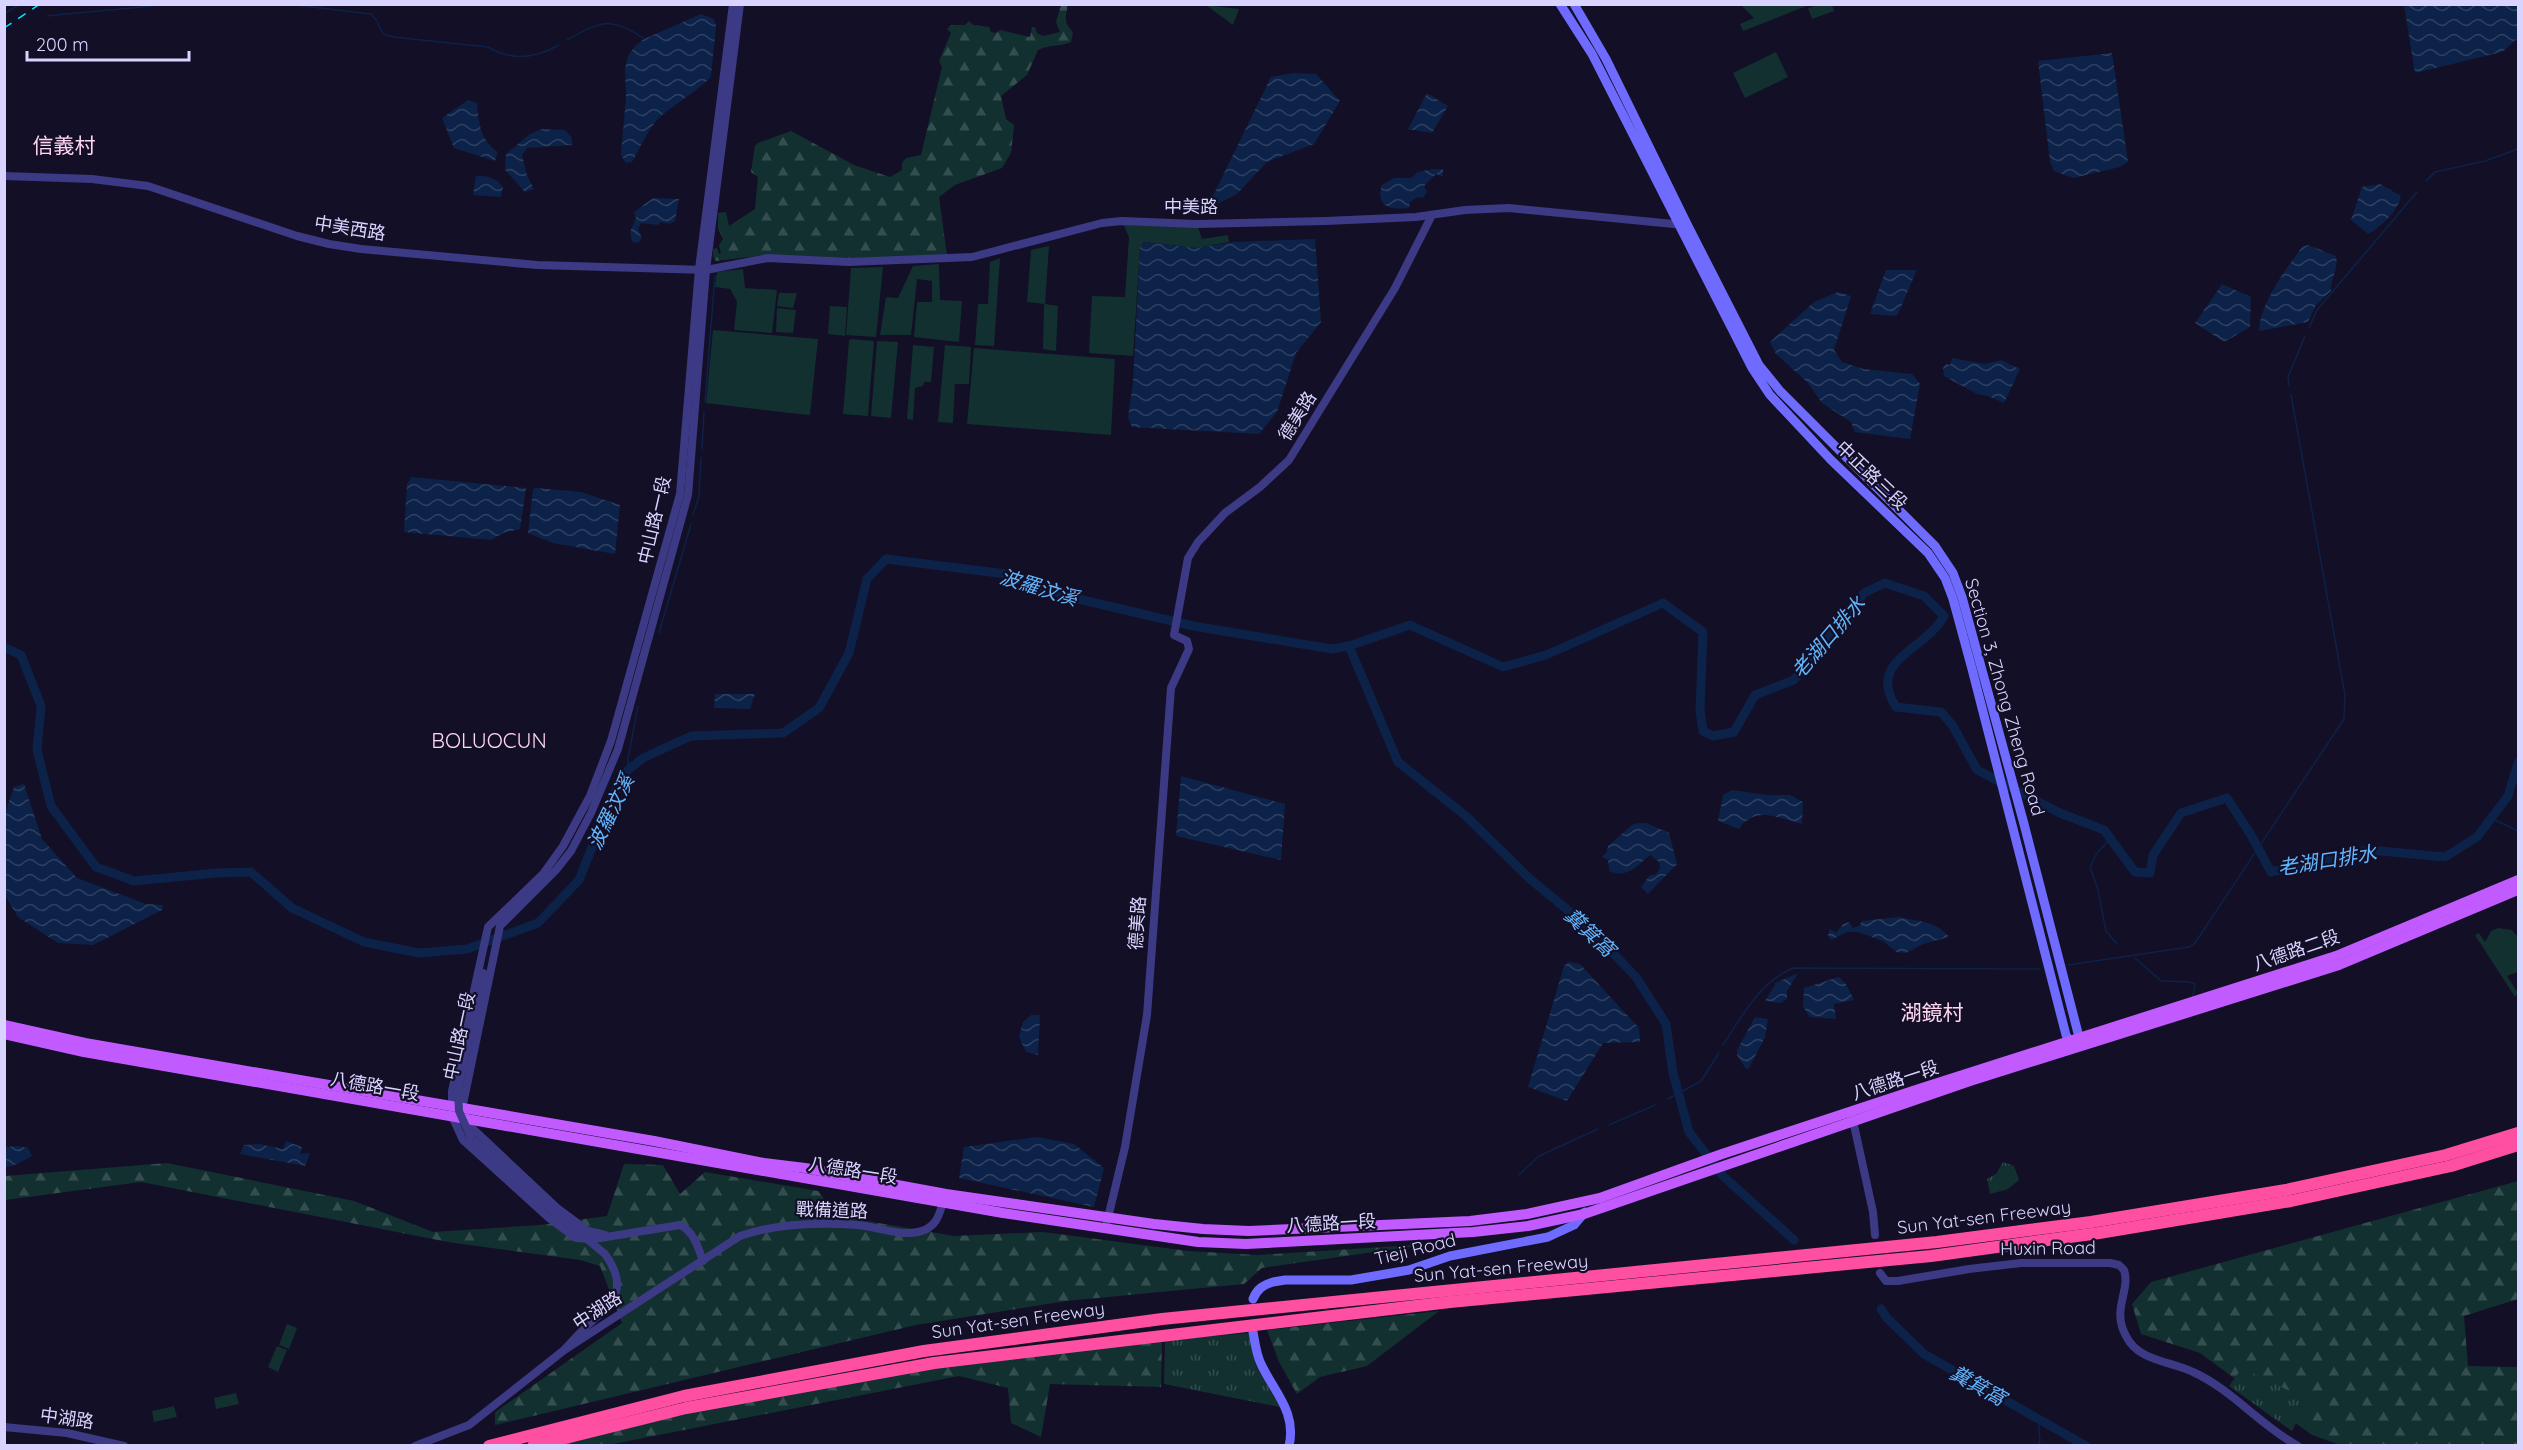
<svg xmlns="http://www.w3.org/2000/svg" width="2523" height="1450" font-family="Quicksand,'Noto Sans TC',sans-serif">
  <defs>
    <pattern id="forest-firs" width="22" height="20" patternUnits="userSpaceOnUse" patternTransform="scale(1.5)"><rect width="22" height="20" fill="#12302f"/><path d="M5 1l3.5 6h-7zM16 11l3.5 6h-7z" fill="#344d4e"/></pattern>
    <pattern id="park-tufts" width="24" height="20" patternUnits="userSpaceOnUse" patternTransform="scale(1.5)"><rect width="24" height="20" fill="#12302f"/><path d="M3 7l-1-3M5 7V3M7 7l1-3M15 17l-1-3M17 17v-4M19 17l1-3" fill="none" stroke="#344d4e"/></pattern>
    <pattern id="water-waves" width="16" height="10" patternUnits="userSpaceOnUse" patternTransform="scale(1.5)"><rect width="16" height="10" fill="#0c2248"/><path d="M0 5q4-4 8 0t8 0" fill="none" stroke="#2f4163"/></pattern>
  </defs>
  <rect width="100%" height="100%" fill="#130f26"/>
  <g fill="#12302f">
    <polygon points="1206,5 1239,9 1233,25"/>
    <polygon points="1818,5 1832,5 1834,11 1812,19 1808,8"/>
    <polygon points="1742,6 1742,5 1809,5 1743,31 1740,24 1754,18"/>
    <polygon points="1776,52 1788,77 1745,98 1733,73"/>
    <polygon points="1122,221 1197,224 1202,239 1228,235 1229,242 1196,248 1144,242 1140,248 1133,356 1089,353 1092,296 1125,297 1129,237"/>
    <polygon points="1049,246 1045,304 1058,306 1056,351 1043,349 1044,304 1027,302 1031,250"/>
    <polygon points="1000,258 994,346 975,345 978,304 988,304 990,262"/>
    <polygon points="939,264 940,300 962,301 959,342 914,337 917,302 932,302 932,281 917,279 911,335 880,335 886,297 898,298 913,266"/>
    <polygon points="883,267 876,337 846,335 851,268"/>
    <polygon points="743,269 745,288 777,290 772,333 734,330 737,301 730,289 715,287 717,272"/>
    <polygon points="779,293 797,293 793,308 777,306"/>
    <polygon points="830,306 847,307 845,336 828,334"/>
    <polygon points="777,308 796,310 793,333 776,332"/>
    <path d="M713 330 818 339 810 415C775 412 741 407 706 403Z"/>
    <polygon points="851,339 874,341 868,416 843,414 849,340"/>
    <polygon points="877,341 898,342 891,418 871,416"/>
    <polygon points="913,345 934,347 931,382 924,382 923,386 915,388 913,420 907,419"/>
    <polygon points="945,345 971,347 969,384 955,384 953,423 938,422"/>
    <polygon points="974,348 1115,359 1111,435 967,424"/>
    <polygon points="2498,928 2512,930 2517,936 2518,946 2518,972 2507,976 2518,993 2515,997 2475,935 2479,933 2485,942 2491,931"/>
    <polygon points="287,1324 297,1328 289,1349 279,1345"/>
    <polygon points="277,1346 287,1350 278,1372 268,1367"/>
    <polygon points="236,1393 239,1404 216,1409 214,1398"/>
    <polygon points="174,1406 177,1417 154,1422 152,1411"/>
  </g>
  <g fill="url(#forest-firs)">
    <path d="M1061 5H1068C1065 17 1064 23 1073 32L1071 42C1060 47 1050 44 1038 50L1027 75 1001 96 1006 119 1014 125 1011 153 1002 168 955 185 939 197 947 255 841 260 766 255 716 261 713 257V249L717 248 719 254H721L719 245 723 239 718 228V213L726 212 729 226 755 209 758 177 751 172 755 146 758 143 791 131 854 165 890 177 902 170V163L906 158 921 155 942 67 939 61 951 33 947 29 951 25H965L969 21 973 25 989 27 991 32 996 33 1000 30 1030 37 1032 27H1035L1037 33 1043 36 1060 32 1056 22Z"/>
    <polygon points="167,1163 354,1201 433,1232 540,1225 607,1216 624,1164 663,1165 680,1194 705,1172 818,1191 838,1216 954,1236 1043,1232 1188,1251 1258,1255 1431,1244 1262,1268 1244,1284 1066,1301 916,1325 495,1425 495,1412 622,1323 600,1266 580,1260 448,1242 141,1182 5,1200 5,1176"/>
    <polygon points="2518,1181 2518,1299 2464,1316 2468,1366 2518,1367 2518,1445 2340,1445 2312,1435 2200,1353 2141,1334 2132,1304 2151,1282"/>
    <polygon points="1439,1311 1367,1366 1320,1377 1297,1394 1279,1362 1267,1330"/>
    <polygon points="1162,1341 1161,1387 1050,1384 1041,1437 1011,1423 1008,1388 959,1376 608,1445 538,1446 564,1438 785,1394 960,1362"/>
  </g>
  <g fill="url(#park-tufts)">
    <polygon points="2003,1162 2014,1166 2019,1180 2008,1189 1990,1194 1987,1179 1996,1174"/>
    <polygon points="1249,1333 1256,1366 1280,1407 1164,1384 1165,1340"/>
    <polygon points="2242,1368 2308,1400 2292,1431 2229,1386"/>
  </g>
  <g fill="url(#water-waves)">
    <polygon points="2404,5 2518,5 2518,38 2502,52 2415,73"/>
    <path d="M701 14 714 19 716 26 711 76C706 85 671 107 660 117 647 130 641 147 632 162L626 163 621 155 626 97 625 69 628 56 635 46 644 39Z"/>
    <polygon points="2112,53 2128,162 2120,167 2073,178 2054,171 2050,162 2038,61"/>
    <polygon points="1293,73 1316,74 1340,101 1314,144 1267,162 1237,194 1217,204 1210,202 1271,77"/>
    <polygon points="1427,93 1448,106 1432,133 1408,129"/>
    <path d="M468 100 477 103C479 124 480 140 498 152L495 161 454 148 442 118Z"/>
    <polygon points="541,129 565,130 572,138 572,145 527,148 522,155 527,175 534,189 525,192 505,170 506,154 530,134"/>
    <path d="M1433 169H1443V177L1436 174 1424 186 1427 192 1423 198 1418 197 1410 202 1409 208C1391 210 1375 207 1382 185L1394 178H1411L1418 172Z"/>
    <path d="M476 176C488 176 495 177 503 187L501 197 473 195Z"/>
    <path d="M2380 184 2401 196C2398 211 2381 227 2368 234L2351 220 2362 187Z"/>
    <polygon points="653,198 679,199 675,221 670,224 661,222 658,225 641,223 638,229 642,238 638,243 632,242 630,232 636,218 634,212"/>
    <polygon points="1315,239 1321,322 1296,353 1277,412 1259,434 1132,427 1128,418 1133,382 1140,247 1145,242 1196,248 1233,242"/>
    <path d="M2308 245 2336 256C2339 270 2331 276 2331 291L2316 305 2308 322 2259 331C2260 303 2286 269 2302 247Z"/>
    <polygon points="1886,270 1917,270 1897,316 1870,314"/>
    <polygon points="2222,284 2251,297 2250,327 2224,342 2195,323"/>
    <polygon points="1838,292 1851,296 1834,350 1842,362 1863,369 1912,374 1920,384 1910,439 1855,432 1851,422 1822,403 1807,382 1776,354 1770,342 1814,302"/>
    <polygon points="1952,358 1985,364 2001,360 2020,369 2004,403 1988,396 1977,394 1944,376 1943,368 1946,364 1950,365"/>
    <polygon points="411,477 526,488 520,529 503,533 491,540 404,532 407,484"/>
    <polygon points="536,488 581,492 620,505 615,554 553,543 528,533 533,489"/>
    <polygon points="715,694 755,694 750,709 714,708"/>
    <polygon points="1181,776 1285,804 1281,860 1176,836"/>
    <polygon points="24,784 42,839 77,878 146,904 163,905 162,910 93,945 58,943 18,917 4,894 5,813 14,787"/>
    <path d="M1732 790 1767 795H1790L1803 802 1802 824C1777 818 1755 805 1739 829L1718 821 1723 795Z"/>
    <path d="M1638 823H1646L1669 833 1677 864 1648 894 1641 887 1650 875H1655L1660 869 1659 862 1650 855C1637 866 1627 879 1609 871L1608 860 1602 857 1607 852 1608 846 1632 825Z"/>
    <path d="M1899 917C1919 922 1935 920 1949 937L1923 944 1906 953 1896 952 1883 941 1858 932H1847L1831 940 1828 935 1830 929 1836 933 1843 924 1849 922 1853 928 1859 926 1862 921Z"/>
    <polygon points="1569,962 1580,964 1639,1028 1640,1042 1603,1043 1567,1101 1528,1087 1564,966"/>
    <polygon points="1798,973 1787,991 1787,999 1781,1003 1765,1001 1776,983"/>
    <polygon points="1839,977 1846,984 1854,1000 1834,1004 1836,1019 1810,1017 1803,1007 1804,988"/>
    <polygon points="1031,1015 1040,1015 1038,1055 1026,1052 1019,1037 1023,1022"/>
    <polygon points="1755,1017 1768,1019 1765,1037 1749,1068 1746,1069 1737,1055 1737,1050"/>
    <polygon points="1037,1137 1074,1144 1104,1168 1094,1207 959,1178 964,1147"/>
    <polygon points="286,1141 302,1147 300,1154 310,1153 305,1166 240,1154 244,1145 259,1144 283,1149"/>
    <polygon points="18,1146 28,1148 32,1156 13,1166 5,1167 5,1147"/>
  </g>
  <g fill="none" stroke-linecap="round" stroke-linejoin="round">
    <g stroke="#0c2248" stroke-width="1.5">
      <path d="M286 4 371 14 377 21 383 34 393 37 488 47C511 61 536 58 559 45"/>
      <polyline points="4,14 20,4"/>
      <path d="M47 16C86 11 125 10 164 4"/>
      <path d="M567 40C599 22 612 15 644 39"/>
      <polyline points="2426,181 2435,172 2485,161 2518,149"/>
      <polyline points="2309,328 2317,310 2417,192"/>
      <polyline points="2289,386 2288,377 2305,336"/>
      <polyline points="705,402 715,276"/>
      <polyline points="702,449 704,412"/>
      <polyline points="693,515 699,496 701,458"/>
      <polyline points="659,633 691,524"/>
      <polyline points="628,770 628,759 638,706"/>
      <polyline points="2491,818 2518,831"/>
      <polyline points="2110,839 2097,853 2090,867 2098,890 2106,931 2117,944"/>
      <polyline points="2135,958 2161,981 2189,982 2195,984 2193,996"/>
      <polyline points="2068,965 2189,947 2195,943 2344,719 2345,695 2291,395"/>
      <path d="M1723 1045C1742 1016 1760 982 1793 968L2040 969"/>
      <polyline points="1668,1099 1701,1081 1719,1053"/>
      <polyline points="1609,1125 1655,1105"/>
      <polyline points="1519,1175 1539,1156 1598,1129"/>
      <polyline points="2037,1446 2040,1441 2038,1417"/>
    </g>
    <g stroke="#0c2248" stroke-width="9">
      <polyline points="1349,646 1398,762 1467,817 1529,878 1587,926 1636,977 1666,1024 1673,1073 1689,1132 1724,1177 1794,1240"/>
      <path d="M4 647 21 655 41 706 37 750 51 806 96 867 134 881 217 873 251 872 292 908 364 942 419 953 467 949 538 923 579 880 614 793 628 770 643 758 691 736 783 733 819 708 849 653 867 579 886 559 1006 574 1070 597 1193 626 1332 649 1349 646 1410 625 1503 667 1546 655 1663 603 1703 632 1700 710 1703 731 1713 736 1734 732 1755 695 1794 680 1864 593 1885 583 1924 596 1944 616C1925 651 1866 660 1896 707L1941 712 1953 726 1977 770 2060 813 2104 830 2135 872 2150 873 2153 855 2181 813 2227 798 2251 835 2271 872 2370 850 2445 857 2477 837 2508 796 2518 763"/>
      <polyline points="1881,1309 1887,1318 1924,1354 2086,1446"/>
    </g>
    <g stroke="#3d3a85" stroke-width="8">
      <polyline points="4,176 92,179 148,186 297,236 329,244 361,249 537,265 706,270 768,258 849,262 972,257 1102,223 1122,221 1197,224 1326,221 1416,217 1465,210 1509,208 1684,225"/>
      <polyline points="1852,1116 1873,1212 1875,1235"/>
      <polyline points="1107,1222 1125,1147 1147,1015 1171,688 1189,649 1187,641 1174,635 1188,558 1198,542 1225,513 1260,487 1289,460 1395,288 1432,215"/>
      <polyline points="605,1235 588,1231 557,1208 472,1128 462,1109 500,926 556,870 571,851 591,813 618,749 688,495 706,270 740,4"/>
      <path d="M703 1261C698 1247 694 1232 680 1225L594 1239 576 1238 549 1218 463 1140 452 1116V1091L488 927 543 874 563 846 590 796 611 741 680 494 699 269 733 4"/>
      <path d="M1880 1273 1886 1281H1898L1969 1269 2021 1263H2110L2119 1265 2124 1270C2131 1291 2111 1309 2126 1336 2138 1361 2170 1361 2193 1372 2231 1389 2261 1426 2298 1446"/>
      <polyline points="4,1427 67,1433 124,1446"/>
      <path d="M415 1446 469 1425 563 1351 740 1236C777 1223 818 1222 858 1225 877 1227 899 1236 918 1232 937 1228 939 1215 944 1199"/>
    </g>
    <g stroke="#6f6bff" stroke-width="9">
      <polyline points="1560,4 1592,54 1752,368 1770,395 1831,460 1928,553 1945,578 1953,599 1972,669 2066,1035 2075,1048 2079,1037 2024,824 1962,597 1953,573 1935,546 1780,391 1759,365 1688,226 1606,59 1574,4"/>
      <path d="M1253 1299C1257 1289 1263 1285 1273 1282L1285 1280H1351L1409 1270 1450 1256 1548 1237 1574 1225 1585 1212"/>
      <path d="M1253 1332C1255 1342 1256 1354 1261 1364 1274 1392 1297 1412 1289 1446"/>
    </g>
    <g stroke="#c25bff" stroke-width="10">
      <polyline points="4,1025 85,1043 654,1141 764,1163 805,1168 946,1194 1154,1224 1203,1229 1249,1231 1470,1221 1527,1214 1600,1198 1722,1154 1919,1089 2336,956 2518,880"/>
      <polyline points="4,1034 84,1052 1003,1213 1198,1242 1246,1244 1473,1232 1528,1226 1584,1214 1970,1081 2339,965 2518,890"/>
    </g>
    <g stroke="#ff4fa3" stroke-width="12">
      <polyline points="489,1446 684,1396 924,1351 1162,1319 1937,1242 2091,1222 2286,1190 2446,1155 2518,1133"/>
      <polyline points="533,1446 686,1408 934,1363 1450,1302 1931,1256 2099,1233 2291,1201 2451,1166 2518,1145"/>
    </g>
    <polyline stroke="#00e5ff" stroke-width="1.5" stroke-dasharray="9 8" stroke-linecap="butt" points="4,28 40,4"/>
    <path stroke="#3d3a85" stroke-width="8" d="M483 973 458 1090 459 1111 471 1138 530 1192 605 1254C628 1286 616 1301 589 1324 580 1332 572 1342 563 1351"/>
  </g>
  <g text-anchor="middle" dominant-baseline="central" stroke-width="4.5" stroke-linejoin="round" paint-order="stroke">
    <g font-size="18" fill="#d9d4ff" stroke="#130f26">
      <text x="1191" y="206">中美路</text>
      <text transform="translate(350 228) rotate(9)">中美西路</text>
      <text transform="translate(1297 416) rotate(-58)">德美路</text>
      <text transform="translate(1872 475) rotate(44)">中正路三段</text>
      <text transform="translate(654 520) rotate(-77)">中山路一段</text>
      <text transform="translate(2005 697) rotate(74)">Section 3, Zhong Zheng Road</text>
      <text transform="translate(1137 923) rotate(-86)">德美路</text>
      <text transform="translate(2296 950) rotate(-19)">八德路二段</text>
      <text transform="translate(459 1036) rotate(-78)">中山路一段</text>
      <text transform="translate(1895 1080) rotate(-18)">八德路一段</text>
      <text transform="translate(375 1086) rotate(10)">八德路一段</text>
      <text transform="translate(853 1170) rotate(9)">八德路一段</text>
      <text transform="translate(832 1210) rotate(2)">戰備道路</text>
      <text transform="translate(1984 1217) rotate(-7)">Sun Yat-sen Freeway</text>
      <text transform="translate(1331 1223) rotate(-3)">八德路一段</text>
      <text transform="translate(2048 1248) rotate(-1)">Huxin Road</text>
      <text transform="translate(1415 1249) rotate(-14)">Tieji Road</text>
      <text transform="translate(1501 1268) rotate(-5)">Sun Yat-sen Freeway</text>
      <text transform="translate(597 1310) rotate(-33)">中湖路</text>
      <text transform="translate(1018 1320) rotate(-8)">Sun Yat-sen Freeway</text>
      <text transform="translate(67 1418) rotate(8)">中湖路</text>
    </g>
    <g font-size="20" font-style="italic" fill="#62b6ff" stroke="#130f26">
      <text transform="translate(1039 587) rotate(17)">波羅汶溪</text>
      <text transform="translate(1828 637) rotate(-49)">老湖口排水</text>
      <text transform="translate(610 812) rotate(-64)">波羅汶溪</text>
      <text transform="translate(2327 860) rotate(-9)">老湖口排水</text>
      <text transform="translate(1590 932) rotate(43)">糞箕窩</text>
      <text transform="translate(1978 1385) rotate(29)">糞箕窩</text>
    </g>
    <g font-size="21" fill="#ffd6f0" stroke="#130f26">
      <text x="64" y="145">信義村</text>
      <text x="489" y="740">BOLUOCUN</text>
      <text x="1932" y="1012">湖鏡村</text>
    </g>
  </g>
  <rect width="2523" height="1450" fill="none" stroke="#d9d4ff" stroke-width="12"/>
  <path d="M27 51v9h162v-9" fill="none" stroke="#d9d4ff" stroke-width="3"/>
  <text x="36" y="51" font-size="18" fill="#d9d4ff" stroke="#130f26" stroke-width="4.5" paint-order="stroke">200 m</text>
</svg>
